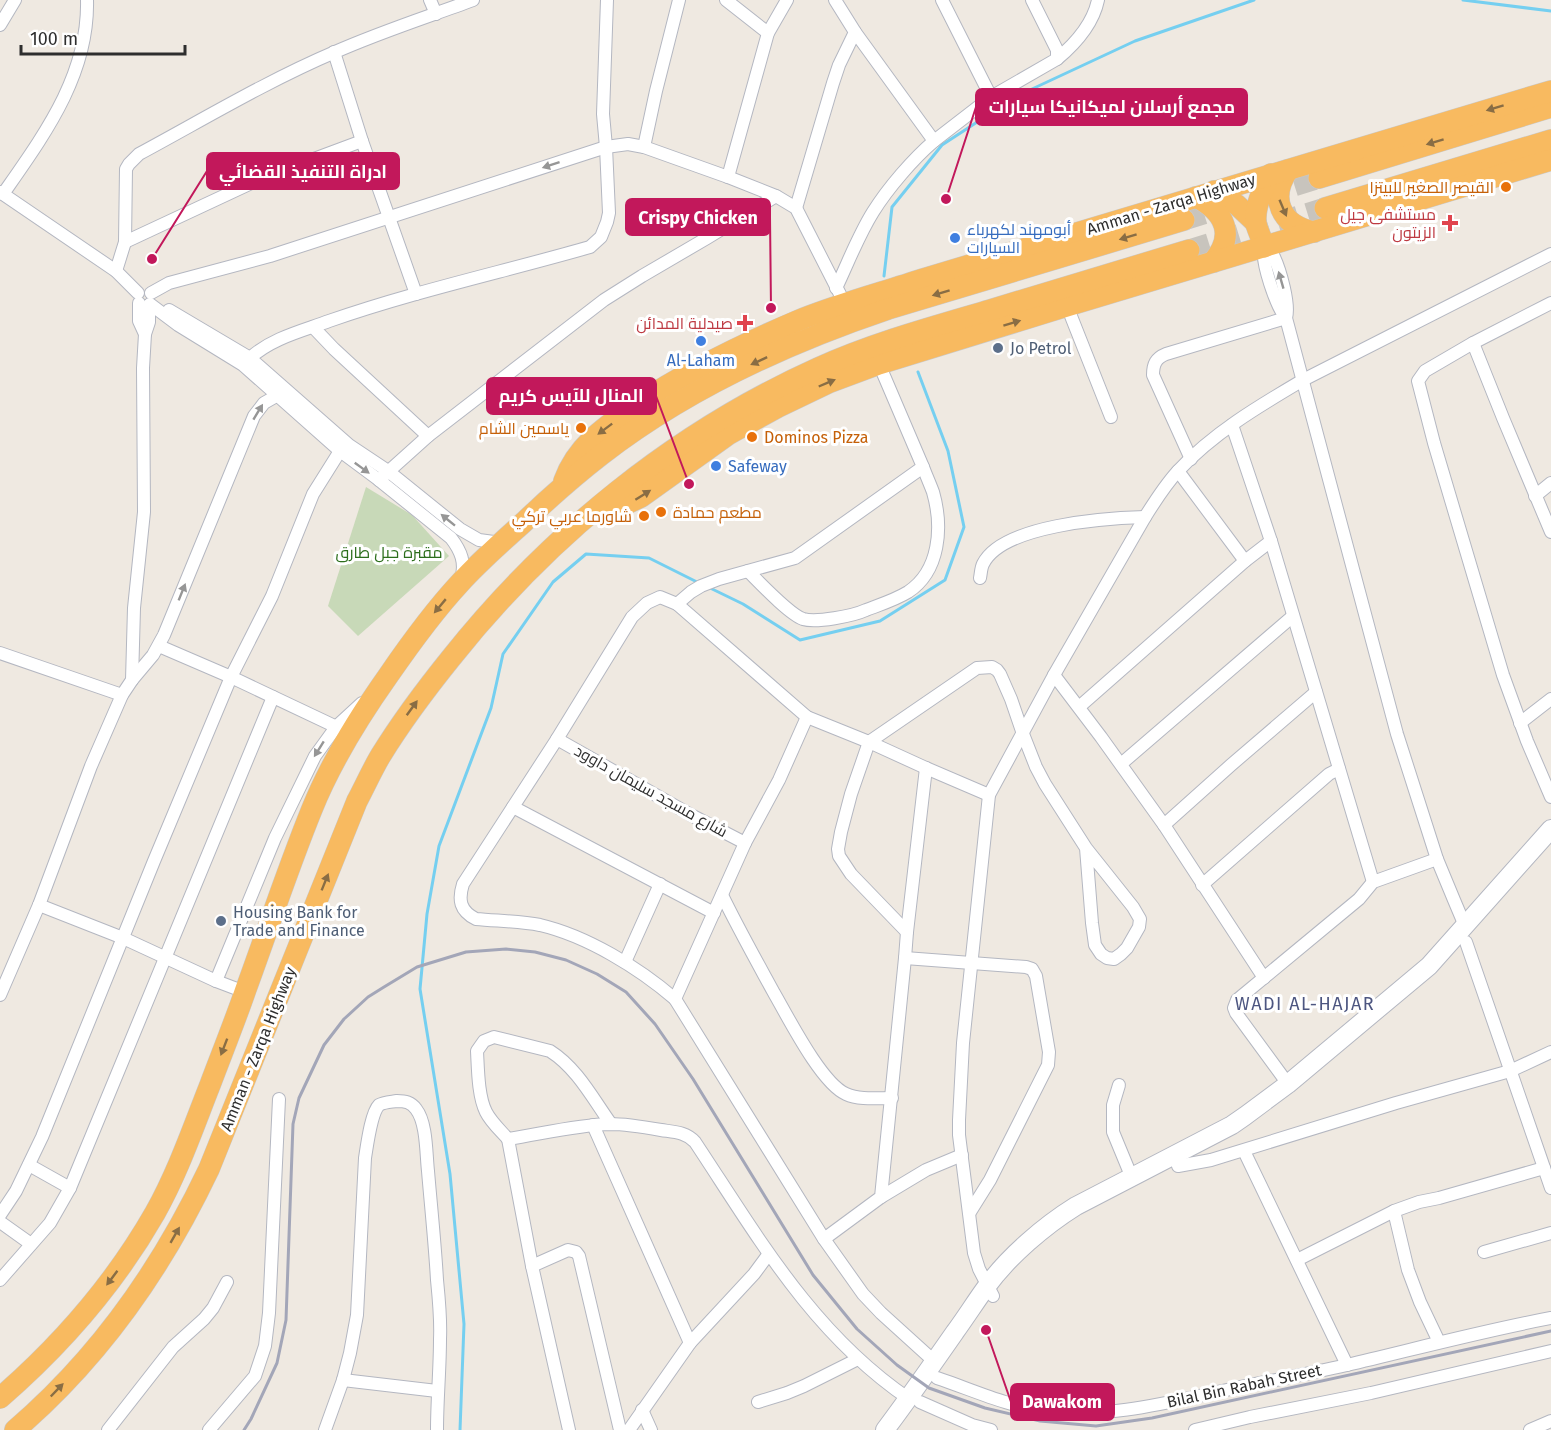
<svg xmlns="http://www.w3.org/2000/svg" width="1551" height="1430" font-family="'Fira Sans',Cairo,sans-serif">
  <rect width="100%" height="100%" fill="#efe9e1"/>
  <polygon fill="#c8d9b8" points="366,487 412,515 449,556 358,636 328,606"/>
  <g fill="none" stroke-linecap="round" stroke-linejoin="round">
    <g stroke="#75cff0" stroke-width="3">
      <polyline points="1463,0 1551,11"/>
      <polyline points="884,276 892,207 942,145 1017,96 1135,41 1254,0"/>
      <polyline points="708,587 743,604 800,640 880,621 945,580 964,527 948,451 918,372"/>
      <polyline points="460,1430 464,1324 450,1174 420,989 427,914 439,846 491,708 503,654 553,582 586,554 649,558 699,583"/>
    </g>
    <g stroke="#c8c4bd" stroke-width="21" stroke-dasharray="21 10" stroke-linecap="butt">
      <polyline points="1265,195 1319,178"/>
      <polyline points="1184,220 1229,206"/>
      <polyline points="1189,250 1325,208"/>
    </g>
    <g stroke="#b4b7c1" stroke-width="14">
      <g id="minor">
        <polyline points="430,0 436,14"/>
        <polyline points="726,0 768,33"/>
        <path d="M835 0 855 32 934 141C913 159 888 188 873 212 858 236 848 263 836 288"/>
        <polyline points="942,0 991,97"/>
        <polyline points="0,25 15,0"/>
        <polyline points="334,52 362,141 416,294"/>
        <path d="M1057 59C1075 44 1093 24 1098 0"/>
        <polyline points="934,141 991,97 1057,59 1057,50 1032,0"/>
        <polyline points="644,147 656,91 679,0"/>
        <polyline points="728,177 768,33 787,0"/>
        <polyline points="0,192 116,271 138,293"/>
        <path d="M3 194C44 135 89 75 87 0"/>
        <polyline points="796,208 833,83 839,65 855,32"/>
        <polyline points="125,242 260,179 362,141"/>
        <path d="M1264 247C1261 262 1276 306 1286 318L1397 734 1437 859 1454 900 1465 926"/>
        <path d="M1264 247C1269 249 1272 252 1274 257 1280 270 1290 304 1286 318"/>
        <path d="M116 271 125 242 126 169 129 164 139 154C204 119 267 81 335 52 380 32 427 17 473 0"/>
        <polyline points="151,293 169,283 270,256 606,147 628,144 644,147 728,177 776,196 796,208 845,304"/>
        <polyline points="139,303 139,321 145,334"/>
        <polyline points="1551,303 1473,343 1425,371 1418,381 1434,443 1503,675 1527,741 1551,797"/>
        <path d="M150 304 178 325 243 365 340 451 379 480 451 538C461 551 466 563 461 579"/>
        <polyline points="1067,306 1111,417"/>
        <polyline points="169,310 250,358 349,445 388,471 460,529 479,540 501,543"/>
        <polyline points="313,327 334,349 428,436"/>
        <polyline points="1473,343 1503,418 1551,532"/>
        <path d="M250 358C272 338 302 331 329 321 415 291 503 272 590 247L601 237 607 222 609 213 606 147 603 114 607 0"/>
        <polyline points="1232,425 1271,541 1373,882"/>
        <path d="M1191 459 1153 375C1153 364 1156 358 1166 354L1286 318"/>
        <polyline points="1178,471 1245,561"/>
        <polyline points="379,480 428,436 604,300 642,276 707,238 776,196"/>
        <polyline points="1535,496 1551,483"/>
        <path d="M748 571C760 583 789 614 803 619 816 623 853 616 866 610 879 605 895 600 908 592 940 571 943 527 933 492 930 484 926 475 923 467"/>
        <path d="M980 578C981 573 981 568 983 564 1002 525 1106 518 1145 517"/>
        <polyline points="677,604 691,592 701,586 719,579 795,558 923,467 879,364"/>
        <polyline points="159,646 231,677 343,730"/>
        <polyline points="0,653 122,695"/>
        <polyline points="1054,675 1101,737 1164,825 1264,978"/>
        <polyline points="132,680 153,655 164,635 254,416 264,403 278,395"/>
        <polyline points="1079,707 1245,561 1271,541"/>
        <polyline points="1520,723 1551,699"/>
        <polyline points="557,739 691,815 745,843"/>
        <polyline points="1121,764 1293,616"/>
        <polyline points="513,807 714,913"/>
        <polyline points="1164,825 1231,765 1316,692"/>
        <polyline points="1202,885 1329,774 1339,769"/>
        <path d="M722 895C738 928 756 960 774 993 788 1017 821 1083 846 1094 859 1100 877 1098 892 1098"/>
        <polyline points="39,905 123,938 216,981 245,992"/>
        <polyline points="907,932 851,874 839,856 838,849 841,832 851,794 869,742 977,668 992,667 997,670 1000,674 1011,699 1023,734 1036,767 1045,784 1086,848 1133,907 1140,919 1139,927 1127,948 1121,954 1114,959 1107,958 1101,954 1095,945 1092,923 1086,848"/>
        <polyline points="1466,942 1551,1188"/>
        <polyline points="905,958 1026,967 1032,969 1036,976 1049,1052 1048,1065 990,1180 970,1212"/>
        <polyline points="625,962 660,884"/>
        <polyline points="216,981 275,838 315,756 336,727 362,703"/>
        <polyline points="0,995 39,905 91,766 122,695 132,680 134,608 144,512 143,368 145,334 149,322 149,305"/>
        <polyline points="675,999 745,843 779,780 807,717"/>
        <polyline points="1288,1084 1236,1013 1234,1008 1237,1000 1359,899 1373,882 1437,859"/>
        <polyline points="1119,1085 1113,1105 1113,1132 1132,1178"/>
        <polyline points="593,1125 690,1343"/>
        <path d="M508 1139C500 1130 491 1122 486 1112 478 1096 478 1069 477 1051L484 1041 494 1037 550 1051C577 1068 593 1099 611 1124"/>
        <polyline points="1244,1151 1347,1365"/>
        <polyline points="29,1165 70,1188"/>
        <polyline points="1178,1166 1211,1160 1396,1103 1510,1071 1551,1052"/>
        <polyline points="881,1197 926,1170 962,1155"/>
        <polyline points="1394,1211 1408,1270 1420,1302 1439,1342"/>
        <polyline points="0,1215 16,1191 42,1137 154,861 231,677 272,596 313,494 340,451"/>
        <polyline points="0,1222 31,1244"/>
        <polyline points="824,1239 881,1197 905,958 907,932 926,768"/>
        <polyline points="1484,1252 1551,1233"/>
        <polyline points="1297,1260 1394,1211 1419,1202 1439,1198 1544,1168"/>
        <polyline points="532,1266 568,1250 576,1252 579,1256 620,1430"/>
        <polyline points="0,1280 50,1223 70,1188 273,697"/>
        <path d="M993 1296 979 1269 974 1253 959 1135V1120L963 1043 989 795 1054 675 1145 517C1155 501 1165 485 1178 471 1213 433 1259 406 1303 380L1551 254"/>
        <path d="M935 1362 881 1313 863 1294 824 1239 675 999C639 968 587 936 540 925 519 921 496 921 476 919 460 911 458 900 463 884L557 739 632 617 647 603 660 597 677 604 807 717 869 742 926 768 989 795"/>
        <path d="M937 1378C973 1390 1009 1407 1046 1411 1108 1419 1170 1402 1231 1389 1269 1381 1308 1374 1347 1365 1415 1349 1482 1331 1551 1318"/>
        <polyline points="343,1380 437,1391"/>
        <polyline points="758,1402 787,1393 804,1386 858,1359"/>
        <polyline points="920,1402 972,1425 991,1430"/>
        <polyline points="642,1410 651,1430"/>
        <polyline points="108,1430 173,1347 204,1319 213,1308 227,1282"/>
        <polyline points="209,1430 255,1376 265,1346 269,1313 279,1099"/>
        <path d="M325 1430 343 1380 350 1353 357 1315 365 1158C367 1146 371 1113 379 1105 384 1102 391 1102 397 1101 405 1101 411 1102 416 1109 427 1123 426 1154 428 1171 431 1207 435 1244 437 1280 439 1300 441 1319 440 1339 440 1369 437 1400 437 1430"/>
        <path d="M569 1430 532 1266 508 1139C541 1134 576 1125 610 1124 627 1124 644 1127 661 1130 674 1132 686 1132 695 1142 758 1237 812 1333 909 1399"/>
        <polyline points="629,1430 690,1343 754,1274 768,1255"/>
        <polyline points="1195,1430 1250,1417 1371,1393 1551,1351"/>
        <polyline points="1530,1430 1551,1421"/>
      </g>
    </g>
    <g stroke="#b4b7c1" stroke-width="20">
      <path id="secondary" d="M885 1430C909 1398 932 1365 955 1332 966 1317 976 1301 987 1286 1009 1256 1044 1226 1076 1206L1232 1125 1245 1116 1288 1084 1429 966 1551 829"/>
    </g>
    <g stroke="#c9c9c9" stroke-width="22">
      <g id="trunk">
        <path d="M1288 170C1269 198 1280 225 1314 232"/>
        <polyline points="1319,178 1551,107"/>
        <polyline points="1214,191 1237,205 1256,223"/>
        <path d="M1196 197C1225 212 1236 235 1213 262"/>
        <polyline points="1325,208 1551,140"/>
        <path d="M1264 247C1262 239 1258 231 1256 224 1254 207 1263 188 1271 174"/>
        <path d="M564 481C577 444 609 424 639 403 689 370 743 344 797 321 838 304 881 293 923 279L1551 91"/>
        <polyline points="595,513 624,505 641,497 729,434 778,407 828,383 879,364 1067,306 1551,160"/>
        <path d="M0 1398C61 1345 115 1283 155 1213 178 1172 193 1128 210 1085 222 1053 235 1021 246 989 268 929 288 868 312 809 331 762 359 717 388 676 410 644 434 611 460 583 480 561 502 542 524 522 549 498 574 476 601 455 686 389 787 343 888 309L1184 220"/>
        <path d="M15 1430C98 1359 162 1268 209 1169L357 801C365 786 372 770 381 755 402 721 426 689 451 658 549 535 674 433 818 368 873 343 932 327 990 310 1056 290 1123 270 1189 250"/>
      </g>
    </g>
    <use href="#minor" stroke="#fff" stroke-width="12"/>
    <use href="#secondary" stroke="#fff" stroke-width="18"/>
    <use href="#trunk" stroke="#f8ba60" stroke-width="21"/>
    <polyline stroke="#a3a6b8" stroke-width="3" points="244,1430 251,1419 277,1363 286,1320 293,1124 299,1098 324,1045 344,1019 368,997 384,987 417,967 466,952 506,949 535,952 566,960 597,974 626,992 655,1024 693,1079 813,1275 857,1329 897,1365 929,1388 985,1408 1040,1421 1096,1426 1152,1418 1551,1331"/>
  </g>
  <defs><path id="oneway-solid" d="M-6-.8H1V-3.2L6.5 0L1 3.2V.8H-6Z" transform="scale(1.5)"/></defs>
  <g fill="#896d44">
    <use href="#oneway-solid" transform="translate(1495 108) rotate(163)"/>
    <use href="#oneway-solid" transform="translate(1435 142) rotate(163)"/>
    <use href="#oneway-solid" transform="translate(1283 208) rotate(67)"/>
    <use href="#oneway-solid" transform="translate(1128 237) rotate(163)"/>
    <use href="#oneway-solid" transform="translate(941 293) rotate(163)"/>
    <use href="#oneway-solid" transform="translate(1012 323) rotate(-17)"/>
    <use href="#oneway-solid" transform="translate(759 361) rotate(155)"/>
    <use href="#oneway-solid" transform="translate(827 383) rotate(-23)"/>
    <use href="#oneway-solid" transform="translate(605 429) rotate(143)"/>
    <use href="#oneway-solid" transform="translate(643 495) rotate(-32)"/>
    <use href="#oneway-solid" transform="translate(440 606) rotate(130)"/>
    <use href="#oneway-solid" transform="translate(412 708) rotate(-54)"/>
    <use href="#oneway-solid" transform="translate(325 882) rotate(-68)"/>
    <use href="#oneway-solid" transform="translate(224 1047) rotate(111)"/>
    <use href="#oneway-solid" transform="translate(175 1235) rotate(-60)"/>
    <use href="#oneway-solid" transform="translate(112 1278) rotate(127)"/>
    <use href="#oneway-solid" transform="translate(57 1390) rotate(-46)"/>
  </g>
  <g fill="#969696">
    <use href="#oneway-solid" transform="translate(551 165) rotate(162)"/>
    <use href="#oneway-solid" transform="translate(1281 280) rotate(-106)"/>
    <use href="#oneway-solid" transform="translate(258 412) rotate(-59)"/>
    <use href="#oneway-solid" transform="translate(362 468) rotate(36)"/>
    <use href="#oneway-solid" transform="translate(448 520) rotate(-141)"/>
    <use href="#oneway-solid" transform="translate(182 592) rotate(-68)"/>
    <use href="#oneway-solid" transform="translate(319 749) rotate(122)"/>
  </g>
  <g fill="#e8710a" stroke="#fff" stroke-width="2">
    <circle cx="1506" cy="187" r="6"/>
    <circle cx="581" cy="428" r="6"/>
    <circle cx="752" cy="437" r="6"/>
    <circle cx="661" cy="512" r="6"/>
    <circle cx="644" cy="516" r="6"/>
  </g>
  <g fill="#e0444e" stroke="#fff" stroke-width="2">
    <path d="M1447 214h6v6h6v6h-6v6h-6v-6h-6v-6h6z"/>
    <path d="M742 314h6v6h6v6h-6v6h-6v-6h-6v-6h6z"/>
  </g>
  <g fill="#3f7fe0" stroke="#fff" stroke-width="2">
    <circle cx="955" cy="238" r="6"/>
    <circle cx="701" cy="341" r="6"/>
    <circle cx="716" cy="466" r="6"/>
  </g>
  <g fill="#5c6f8a" stroke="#fff" stroke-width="2">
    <circle cx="998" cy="348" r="6"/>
    <circle cx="221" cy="921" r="6"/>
  </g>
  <g text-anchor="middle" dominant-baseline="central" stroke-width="6" stroke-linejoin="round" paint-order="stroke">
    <g font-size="16" fill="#c56008" stroke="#fff" text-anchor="end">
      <text x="1494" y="187">القيصر الصغير للبيتزا</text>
      <text x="569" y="428">ياسمين الشام</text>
      <text x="764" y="437" text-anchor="start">Dominos Pizza</text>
      <text x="673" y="512" text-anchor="start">مطعم حمادة</text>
      <text x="632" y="516">شاورما عربي تركي</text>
    </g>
    <g font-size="16" fill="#2e2e2e" stroke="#fff">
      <text transform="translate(1171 204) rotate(-17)">Amman - Zarqa Highway</text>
      <text transform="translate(651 791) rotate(29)">شارع مسجد سليمان داوود</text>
      <text transform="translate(258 1049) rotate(-68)">Amman - Zarqa Highway</text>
      <text transform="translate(1244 1386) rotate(-12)">Bilal Bin Rabah Street</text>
    </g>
    <g font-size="16" fill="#be3a42" stroke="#fff" text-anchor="end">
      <text x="1436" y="214">مستشفى جيل<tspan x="1436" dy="18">الزيتون</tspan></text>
      <text x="733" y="323">صيدلية المدائن</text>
    </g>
    <g font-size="16" fill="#366cbe" stroke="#fff" text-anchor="start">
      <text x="967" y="229">أبومهند لكهرباء<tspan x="967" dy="18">السيارات</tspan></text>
      <text x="701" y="360" text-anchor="middle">Al-Laham</text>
      <text x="728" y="466">Safeway</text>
    </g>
    <g font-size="16" fill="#4e5e75" stroke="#fff" text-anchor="start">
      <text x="1010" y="348">Jo Petrol</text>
      <text x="233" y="912">Housing Bank for<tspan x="233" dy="18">Trade and Finance</tspan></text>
    </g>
    <g font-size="16" fill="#2c6e1b" stroke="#fff">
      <text x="389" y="552">مقبرة جبل طارق</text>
    </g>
    <g font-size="18" letter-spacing="1.5" fill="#4d5680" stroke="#fff">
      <text x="1305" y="1004">WADI AL-HAJAR</text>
    </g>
  </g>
  <path fill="none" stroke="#c2185b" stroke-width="2" d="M946 199L976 107M152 259L207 171M771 308L770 217M689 484L656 396M986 1330L1011 1402"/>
  <g fill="#c2185b" stroke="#fff" stroke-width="2">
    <circle cx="946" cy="199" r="6"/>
    <circle cx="152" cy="259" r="6"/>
    <circle cx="771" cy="308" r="6"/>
    <circle cx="689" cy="484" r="6"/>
    <circle cx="986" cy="1330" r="6"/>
  </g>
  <g fill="#c2185b" stroke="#c2185b" stroke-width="2">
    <rect x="976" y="89" width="271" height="36" rx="6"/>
    <rect x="207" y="153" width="192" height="36" rx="6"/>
    <rect x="626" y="199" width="144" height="36" rx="6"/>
    <rect x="487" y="378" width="169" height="36" rx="6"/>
    <rect x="1011" y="1384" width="103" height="36" rx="6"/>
  </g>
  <g font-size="18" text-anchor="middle" font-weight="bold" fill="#fff">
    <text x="1112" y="113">مجمع أرسلان لميكانيكا سيارات</text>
    <text x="303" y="178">ادراة التنفيذ القضائي</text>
    <text x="698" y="224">Crispy Chicken</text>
    <text x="571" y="402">المنال للآيس كريم</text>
    <text x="1062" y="1408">Dawakom</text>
  </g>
  <path d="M21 45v9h164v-9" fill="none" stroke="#2e2e2e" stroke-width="3"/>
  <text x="30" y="45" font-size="18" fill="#2e2e2e" stroke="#ffffff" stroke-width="4.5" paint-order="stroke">100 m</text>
</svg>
